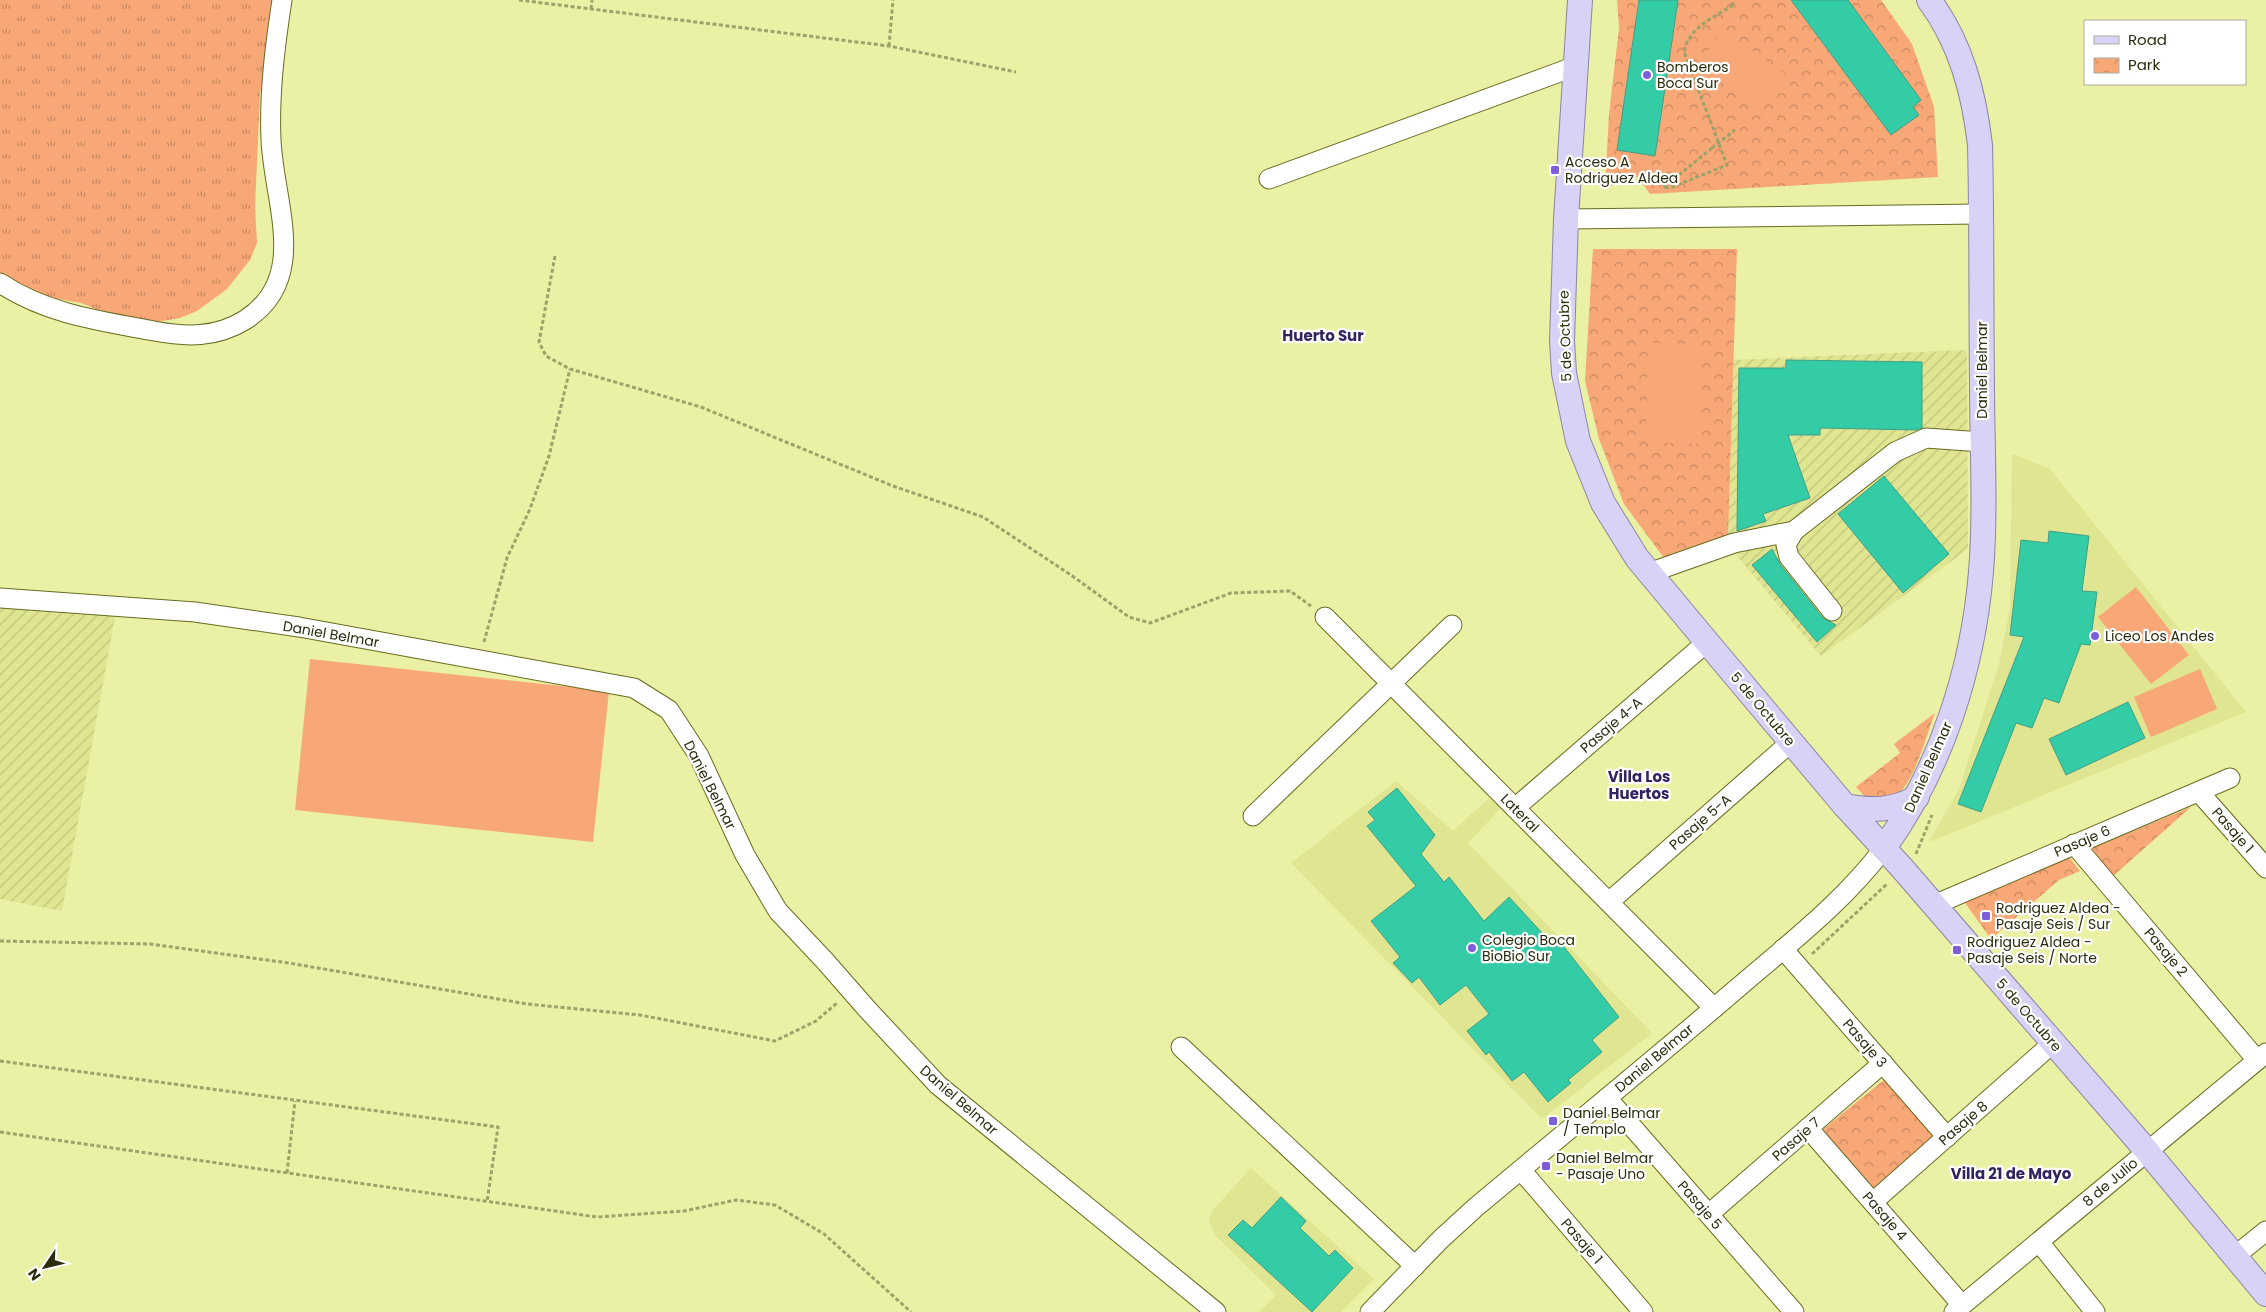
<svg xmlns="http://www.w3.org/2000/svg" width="2266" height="1312" font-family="Poppins,sans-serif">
  <defs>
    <pattern id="industrial-furrows" width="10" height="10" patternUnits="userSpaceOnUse" patternTransform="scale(1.25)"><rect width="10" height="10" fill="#dfe591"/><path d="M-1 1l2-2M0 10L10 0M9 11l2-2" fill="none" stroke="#c0c57c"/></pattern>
    <pattern id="grass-tufts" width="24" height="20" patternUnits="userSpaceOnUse" patternTransform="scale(1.25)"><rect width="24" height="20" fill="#f8a776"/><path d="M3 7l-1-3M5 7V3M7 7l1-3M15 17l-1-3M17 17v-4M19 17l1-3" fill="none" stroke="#c9885f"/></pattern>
    <pattern id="park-crowns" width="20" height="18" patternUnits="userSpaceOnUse" patternTransform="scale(1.25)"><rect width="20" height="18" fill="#f8a776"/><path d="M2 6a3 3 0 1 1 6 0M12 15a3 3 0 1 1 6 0" fill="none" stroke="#c9885f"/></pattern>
  </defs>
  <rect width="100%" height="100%" fill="#eaf0a4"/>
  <g fill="#dfe591">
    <polygon points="2012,454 2050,469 2246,712 1929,842 1959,789 1999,664 2010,608"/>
    <polygon points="1396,781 1453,831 1489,798 1501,808 1468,843 1652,1033 1542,1119 1291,863"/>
    <polygon points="1251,1168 1374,1279 1341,1312 1259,1312 1276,1295 1216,1236 1209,1222 1212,1211"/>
  </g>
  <g fill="url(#industrial-furrows)">
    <polygon points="1967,350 1968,549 1821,656 1732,550 1676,575 1667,562 1728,537 1734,360"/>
    <polygon points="0,599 116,611 62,911 0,899"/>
  </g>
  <polygon fill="url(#grass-tufts)" points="0,0 278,0 260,93 255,207 257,243 250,260 227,289 197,311 180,318 162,321 144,321 118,318 81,303 35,295 0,277"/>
  <g fill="url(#park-crowns)">
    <polygon points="1617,0 1881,0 1912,44 1934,107 1938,177 1650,194 1638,177 1605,188 1609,114 1619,28"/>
    <polygon points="1593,249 1737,249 1728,537 1667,562 1624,504 1599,439 1585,381"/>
    <path d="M1935 713C1927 733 1913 788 1894 797 1886 800 1874 798 1866 798L1856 787 1900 753 1894 744Z"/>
    <polygon points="2191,807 2112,877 2090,849"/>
    <polygon points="2069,857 2080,871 2059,880 1991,939 1963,900"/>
    <polygon points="1885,1079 1933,1136 1871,1191 1821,1131"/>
  </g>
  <g fill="#f8a776">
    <polygon points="1722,30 1785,73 1761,108 1698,65"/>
    <polygon points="1648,343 1701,344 1700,444 1646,442"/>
    <polygon points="2136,587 2189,655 2151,684 2098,617"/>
    <polygon points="310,659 609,691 593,842 295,810"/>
    <polygon points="2200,669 2217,709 2151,737 2134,697"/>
  </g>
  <g fill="#34cca6" stroke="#429e85">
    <polygon points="1639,0 1678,0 1655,156 1617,150"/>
    <polygon points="1791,0 1848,0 1921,100 1913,107 1919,115 1891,135"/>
    <polygon points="1786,360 1922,362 1922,428 1916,430 1820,428 1820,435 1788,435 1810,498 1763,514 1766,521 1737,531 1739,368 1786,368"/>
    <polygon points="1884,476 1949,554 1903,593 1838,514"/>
    <polygon points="2049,531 2089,536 2082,591 2097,592 2090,645 2081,644 2059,703 2044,698 2032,728 2016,723 1981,812 1958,804 2024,637 2010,635 2021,540 2048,543"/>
    <polygon points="1772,549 1780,564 1823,618 1836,625 1817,642 1752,565"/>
    <polygon points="2128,702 2145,738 2066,775 2049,739"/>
    <polygon points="1397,788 1435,835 1421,854 1444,882 1449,877 1484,921 1509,897 1555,947 1561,943 1619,1017 1592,1040 1602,1052 1568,1080 1571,1083 1548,1102 1524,1072 1512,1081 1489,1052 1486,1055 1467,1031 1489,1014 1466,985 1440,1005 1419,977 1412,983 1393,963 1400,957 1371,921 1416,886 1367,826 1375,820 1368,812"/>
    <polygon points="1281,1197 1306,1221 1300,1228 1329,1256 1335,1250 1353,1268 1312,1312 1228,1235 1243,1220 1252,1228"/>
  </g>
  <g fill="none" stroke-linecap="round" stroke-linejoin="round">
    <g stroke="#686b20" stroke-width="21">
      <g id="minor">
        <polyline points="1269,179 1576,66"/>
        <polyline points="1566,219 1980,214"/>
        <path d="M0 283C46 314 101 321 154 331 186 337 216 338 245 320 311 278 273 201 271 139 269 93 275 46 282 0"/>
        <polyline points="1794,531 1786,545 1789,557 1832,611"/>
        <polyline points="1649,573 1734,543 1794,531 1895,452 1926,438 1982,442"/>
        <polyline points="0,598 195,612 299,627 634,688 669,710 699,756 745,855 778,911 825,961 867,1009 938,1085 1216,1312"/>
        <polyline points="1325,617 1714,1008"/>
        <polyline points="2199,792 2266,868"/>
        <polyline points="1515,808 1707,642"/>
        <polyline points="1253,816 1452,625"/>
        <polyline points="2074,844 2257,1060"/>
        <polyline points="1609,902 1791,742"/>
        <polyline points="1934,905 2230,778"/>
        <polyline points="1783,949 1947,1137"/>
        <polyline points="1181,1047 1415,1266"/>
        <polyline points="1607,1098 1794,1312"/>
        <polyline points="1808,1128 1962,1305"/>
        <polyline points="1521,1170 1643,1312"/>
        <polyline points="1873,1202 2053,1043"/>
        <polyline points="1709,1214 1883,1063"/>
        <polyline points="2039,1242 2095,1312"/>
        <polyline points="2235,1256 2266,1231"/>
        <path d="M1370 1312 1441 1239 1476 1207C1562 1135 1649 1064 1734 991 1786 946 1843 903 1884 848"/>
        <polyline points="1954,1312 2266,1053"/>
      </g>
    </g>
    <g stroke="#8b85a2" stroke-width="26">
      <g id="major">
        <polyline points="1580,0 1566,219 1562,341 1564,373 1578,441 1603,503 1637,558 1707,642 1845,806 1902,868 2147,1151 2266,1294"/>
        <path d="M1845 806C1871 811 1894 811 1917 797"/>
        <path d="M1884 848C1941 769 1973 669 1981 572 1986 510 1982 446 1982 383 1981 304 1982 224 1980 145 1974 93 1961 43 1929 0"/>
      </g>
    </g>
    <g stroke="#9da268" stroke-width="3" stroke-dasharray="4 2.5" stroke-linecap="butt">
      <polyline points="519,0 889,46 1016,72"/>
      <polyline points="1732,6 1734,0"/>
      <polyline points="591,9 592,0"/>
      <polyline points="889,46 893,0"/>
      <polyline points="1712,148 1735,130"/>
      <polyline points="555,256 539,342 546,356 570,369 701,407 893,486 983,517 1071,575 1129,617 1150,623 1231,593 1290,591 1311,606"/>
      <polyline points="484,642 507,558 530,509 549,456 570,369"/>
      <polyline points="1916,854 1932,815"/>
      <polyline points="0,941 150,944 289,963 527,1004 640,1015 775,1041 816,1021 837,1003"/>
      <polyline points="1812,954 1888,883"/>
      <polyline points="0,1061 498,1127 487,1202"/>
      <polyline points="0,1132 597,1217 684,1211 736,1200 775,1205 824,1234 911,1312"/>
      <polyline points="287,1173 295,1101"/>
    </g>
    <use href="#minor" stroke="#fff" stroke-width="19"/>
    <use href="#major" stroke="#d8d2f7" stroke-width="24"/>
    <path stroke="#9da268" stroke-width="3" stroke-dasharray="4 2.5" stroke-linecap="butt" d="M1712 148 1663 188 1672 187 1727 165 1684 52C1688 28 1714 17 1732 6"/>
  </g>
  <g fill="#7e5ed8" stroke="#fff" stroke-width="2">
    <circle cx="1647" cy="75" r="5"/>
    <rect x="1550" y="165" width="10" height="10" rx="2.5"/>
    <circle cx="2095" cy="636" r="5"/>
    <rect x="1981" y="911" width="10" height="10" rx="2.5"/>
    <circle cx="1472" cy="948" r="5"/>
    <rect x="1952" y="945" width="10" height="10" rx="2.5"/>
    <rect x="1548" y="1116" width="10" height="10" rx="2.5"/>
    <rect x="1541" y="1161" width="10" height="10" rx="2.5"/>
  </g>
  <g text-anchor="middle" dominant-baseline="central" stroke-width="4.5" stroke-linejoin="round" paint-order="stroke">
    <g font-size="14" fill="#2b2d0e" stroke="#fff" text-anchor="start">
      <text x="1657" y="67">Bomberos<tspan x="1657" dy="16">Boca Sur</tspan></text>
      <text x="1565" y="162">Acceso A<tspan x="1565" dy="16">Rodriguez Aldea</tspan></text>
      <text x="2105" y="636">Liceo Los Andes</text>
      <text x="1996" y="908">Rodriguez Aldea -<tspan x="1996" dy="16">Pasaje Seis / Sur</tspan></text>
      <text x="1482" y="940">Colegio Boca<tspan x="1482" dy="16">BioBio Sur</tspan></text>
      <text x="1967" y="942">Rodriguez Aldea -<tspan x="1967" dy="16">Pasaje Seis / Norte</tspan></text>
      <text x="1563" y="1113">Daniel Belmar<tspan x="1563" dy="16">/ Templo</tspan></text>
      <text x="1556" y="1158">Daniel Belmar<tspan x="1556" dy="16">- Pasaje Uno</tspan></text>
    </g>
    <g font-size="14" fill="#2b2d0e" stroke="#fff">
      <text transform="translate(1565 336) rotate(-92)">5 de Octubre</text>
      <text transform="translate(1982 370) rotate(-90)">Daniel Belmar</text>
      <text transform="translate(331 634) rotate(10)">Daniel Belmar</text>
      <text transform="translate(1763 709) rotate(50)">5 de Octubre</text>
      <text transform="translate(1611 725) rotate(-41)">Pasaje 4-A</text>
      <text transform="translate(1928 767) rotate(-66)">Daniel Belmar</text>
      <text transform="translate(710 785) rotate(63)">Daniel Belmar</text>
      <text transform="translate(1520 813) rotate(45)">Lateral</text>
      <text transform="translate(1700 822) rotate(-41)">Pasaje 5-A</text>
      <text transform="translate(2233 830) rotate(49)">Pasaje 1</text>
      <text transform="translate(2082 841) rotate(-23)">Pasaje 6</text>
      <text transform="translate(2166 952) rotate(50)">Pasaje 2</text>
      <text transform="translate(2029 1015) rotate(49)">5 de Octubre</text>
      <text transform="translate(1865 1043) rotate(49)">Pasaje 3</text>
      <text transform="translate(1654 1058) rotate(-40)">Daniel Belmar</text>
      <text transform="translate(959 1100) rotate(41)">Daniel Belmar</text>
      <text transform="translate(1963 1123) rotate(-41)">Pasaje 8</text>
      <text transform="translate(1796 1139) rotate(-41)">Pasaje 7</text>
      <text transform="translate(2110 1182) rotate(-40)">8 de Julio</text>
      <text transform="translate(1700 1205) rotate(49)">Pasaje 5</text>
      <text transform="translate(1885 1216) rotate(49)">Pasaje 4</text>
      <text transform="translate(1582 1241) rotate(49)">Pasaje 1</text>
    </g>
    <g font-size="15" font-weight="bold" fill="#33235e" stroke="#fff">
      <text x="1323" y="335">Huerto Sur</text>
      <text x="1639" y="776">Villa Los<tspan x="1639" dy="17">Huertos</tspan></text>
      <text x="2011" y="1173">Villa 21 de Mayo</text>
    </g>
  </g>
  <rect x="2084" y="20" width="162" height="65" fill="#ffffff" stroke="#aaab9f"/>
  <rect x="2094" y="36" width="25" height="8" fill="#d8d2f7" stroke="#aaab9f"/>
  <text x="2128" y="45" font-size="15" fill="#2b2d0e">Road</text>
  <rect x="2094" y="58" width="25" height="15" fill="url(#park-crowns)" stroke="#aaab9f"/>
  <text x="2128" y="70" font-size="15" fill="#2b2d0e">Park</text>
  <g transform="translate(45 1267) rotate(235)" stroke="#ffffff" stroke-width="4" paint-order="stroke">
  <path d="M0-4L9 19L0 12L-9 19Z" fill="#2b2d0e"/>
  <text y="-8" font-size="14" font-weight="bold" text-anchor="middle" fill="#2b2d0e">N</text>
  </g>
</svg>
